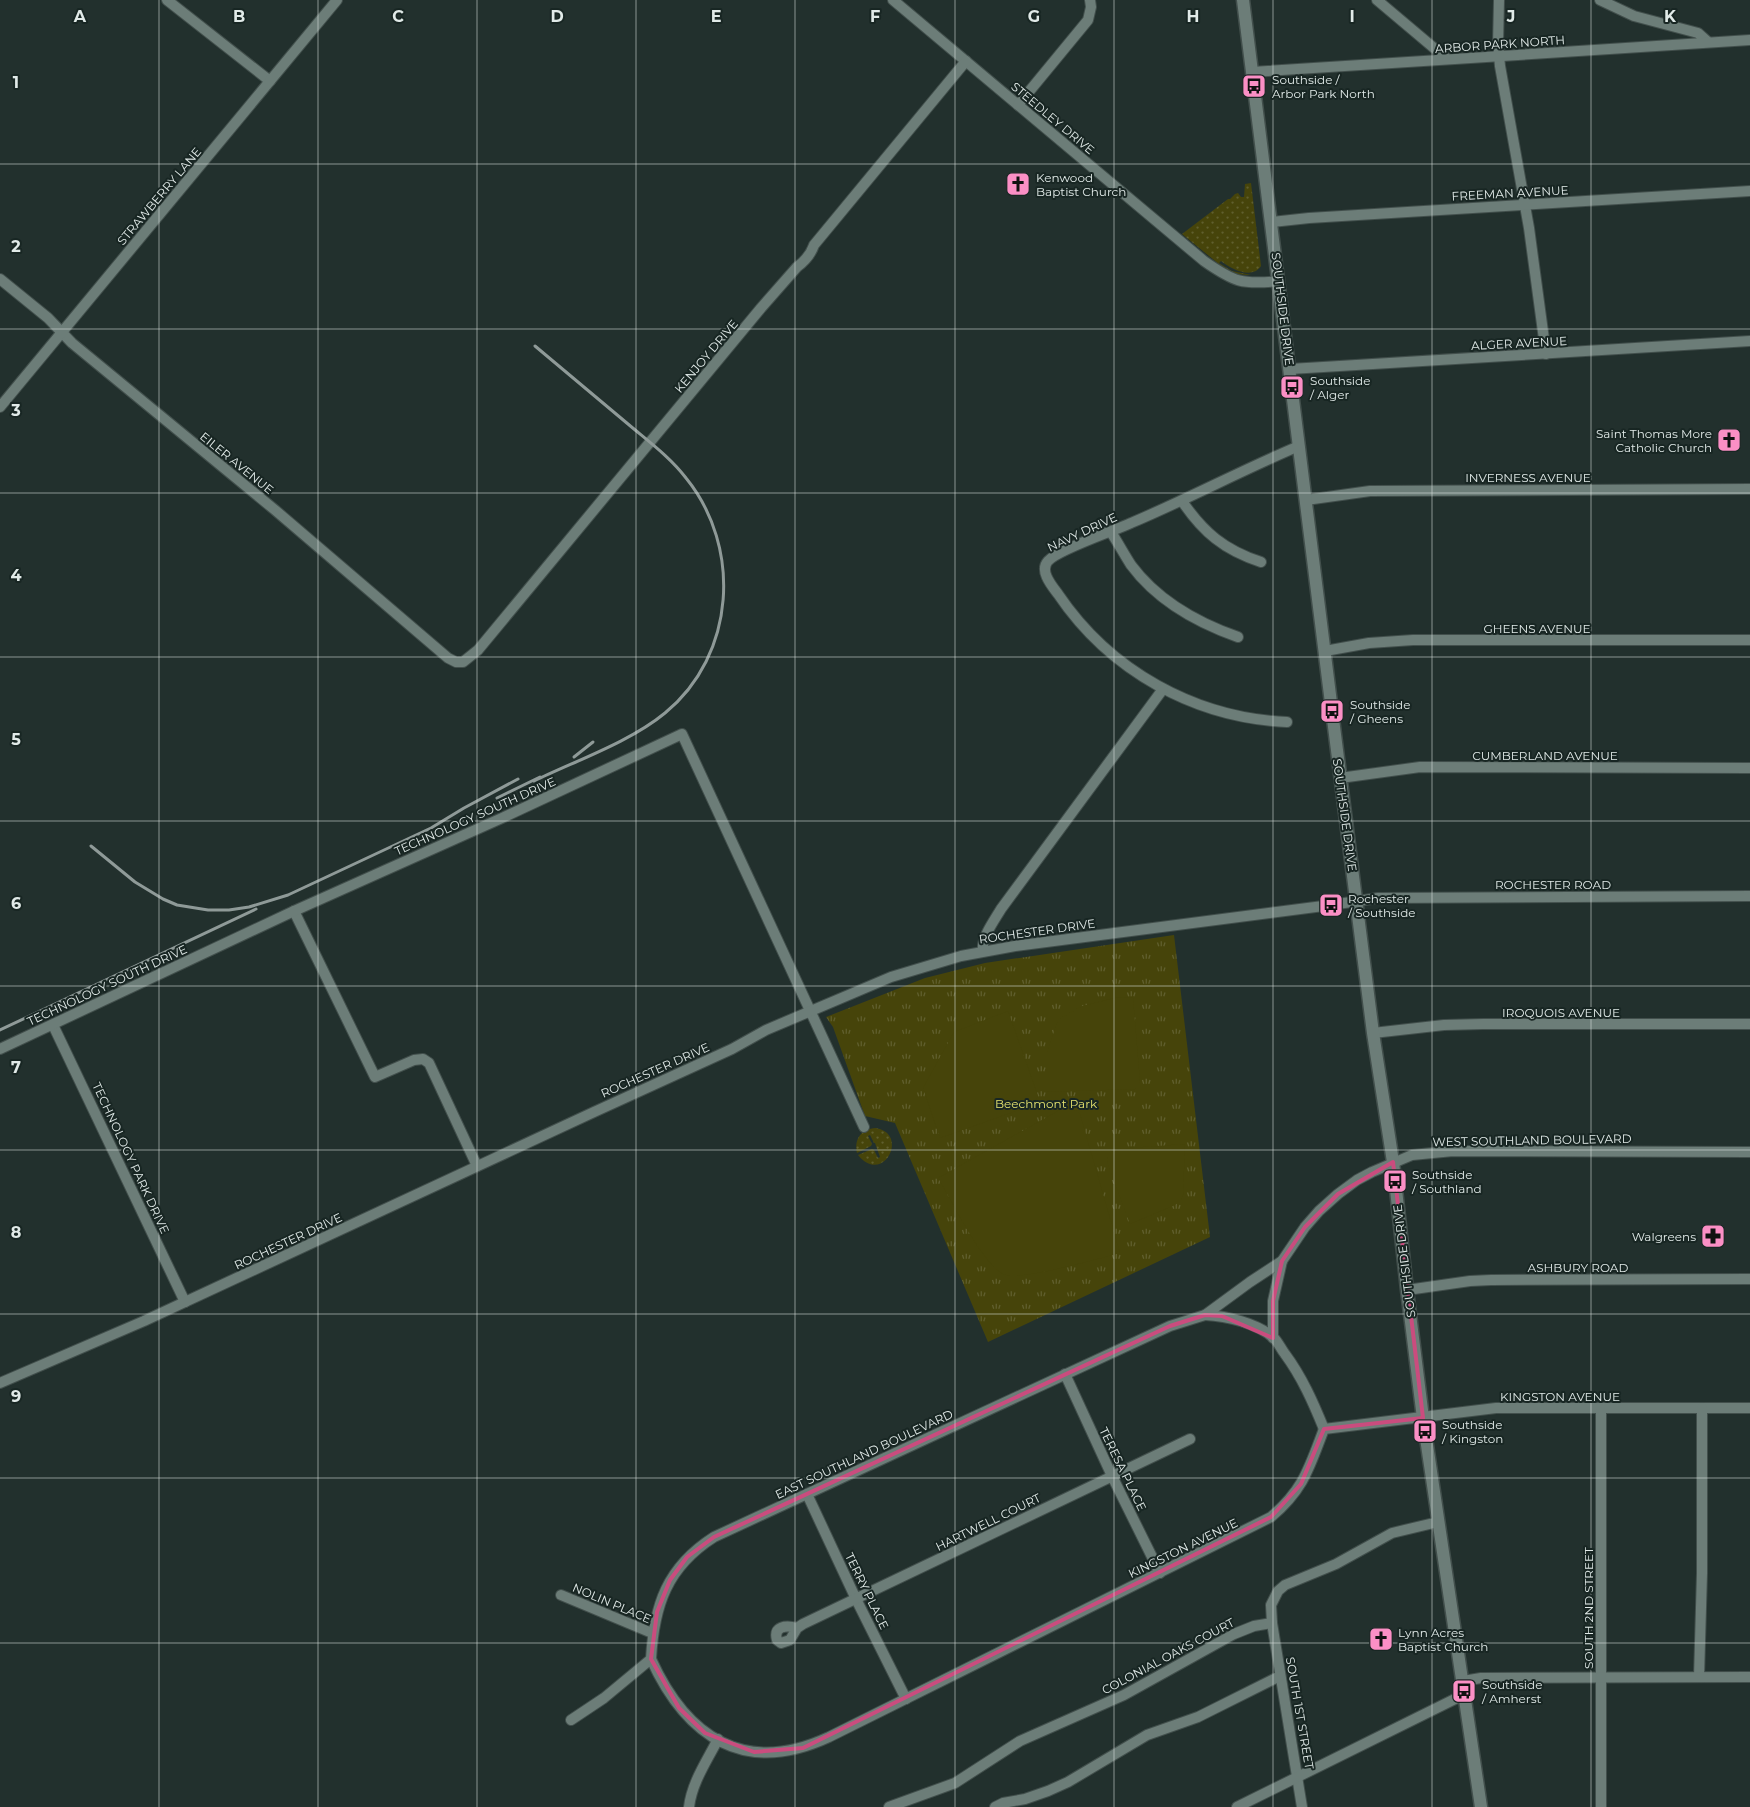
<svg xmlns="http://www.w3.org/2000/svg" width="1750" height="1807" font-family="Montserrat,sans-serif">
  <defs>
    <pattern id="grass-dots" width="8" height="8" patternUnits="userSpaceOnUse" patternTransform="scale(1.25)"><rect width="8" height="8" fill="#46440a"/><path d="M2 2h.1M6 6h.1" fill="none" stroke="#605f2e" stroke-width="1.8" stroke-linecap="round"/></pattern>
    <pattern id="park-tufts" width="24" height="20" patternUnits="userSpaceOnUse" patternTransform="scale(1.25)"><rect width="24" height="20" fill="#46440a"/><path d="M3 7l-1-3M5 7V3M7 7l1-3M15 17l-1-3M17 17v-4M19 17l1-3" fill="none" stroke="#605f2e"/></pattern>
  </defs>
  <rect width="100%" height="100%" fill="#22302d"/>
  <g fill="url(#grass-dots)">
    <path d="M1251 183 1261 266C1252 280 1231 269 1221 261L1219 263 1232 271 1251 275C1242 275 1234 274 1225 269L1182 234 1228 199H1230L1235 194 1238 193 1241 197H1244L1245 184Z"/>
    <path d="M876 1128C910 1134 883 1186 858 1155L872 1149 874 1150 878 1158 880 1157 875 1143H874L870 1135 868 1136 872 1144 871 1146 857 1153C854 1139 861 1129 876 1128Z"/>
  </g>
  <polygon fill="url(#park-tufts)" points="1174,935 1210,1237 988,1342 895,1123 865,1116 833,1027 826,1017 925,978 985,963"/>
  <g fill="#46440a">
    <polygon points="1119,997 1133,998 1140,1082 1135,1089 1047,1092 1047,1052 1057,1023 1061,1018 1082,1006"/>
    <polygon points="1008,1011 1038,1096 1033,1105 940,1138 923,1088 954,1032"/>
    <path d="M1065 1107 1077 1111 1080 1114 1120 1253C1100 1258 1019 1282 1003 1274 982 1263 952 1201 938 1178Z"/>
    <polygon points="1185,1144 1183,1195 1181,1200 1175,1205 1130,1224 1107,1162 1108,1157 1116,1149"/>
  </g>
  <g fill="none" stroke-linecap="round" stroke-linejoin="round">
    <g stroke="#424f4c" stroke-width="12">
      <g id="minor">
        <polyline points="167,0 270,81"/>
        <path d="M893 0 1204 261C1234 282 1242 285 1279 281"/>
        <polyline points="1377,0 1447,59"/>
        <polyline points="1499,0 1498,45 1500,66 1529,228 1546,354"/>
        <polyline points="1600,0 1634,16 1698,33 1708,42"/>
        <polyline points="1252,72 1750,40"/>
        <polyline points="1018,105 1088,20 1091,7 1090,0"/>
        <polyline points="1272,222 1309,218 1750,191"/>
        <path d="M0 279 48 318 72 343 275 510 448 658 456 662H463L478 650 761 308 797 267C805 261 811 254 814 245L966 61"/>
        <polyline points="1290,369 1750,341"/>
        <polyline points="0,407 337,0"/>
        <polyline points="1306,500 1370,491 1750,489"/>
        <path d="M1182 501C1203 532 1224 550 1261 562"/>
        <path d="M1111 532C1118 543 1124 554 1131 565 1157 600 1198 623 1238 637"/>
        <polyline points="1325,651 1369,643 1413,640 1750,640"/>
        <path d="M1287 722C1195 718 1110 671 1058 594 1052 586 1039 571 1048 561 1059 549 1114 531 1131 523 1188 499 1242 470 1299 446"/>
        <polyline points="1340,778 1420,767 1750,768"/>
        <polyline points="294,911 375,1077 414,1060 423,1059 429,1063 477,1166"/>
        <path d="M983 951C981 938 994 921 1001 909L1163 689"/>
        <polyline points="53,1025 185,1302"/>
        <polyline points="1373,1033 1444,1025 1483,1024 1750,1024"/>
        <polyline points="0,1049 294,911 502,818 682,734 864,1127"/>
        <polyline points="1407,1290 1470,1281 1491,1280 1750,1279"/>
        <path d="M1205 1315C1227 1316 1257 1323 1274 1338 1278 1342 1281 1349 1285 1354 1302 1377 1313 1402 1324 1429"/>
        <polyline points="1273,1338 1273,1301 1282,1261"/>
        <polyline points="1065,1374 1112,1476 1160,1573"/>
        <polyline points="0,1383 144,1321 594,1112 732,1049 766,1030 891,977 961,956 1015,946 1331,905 1378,898 1750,896"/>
        <polyline points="1601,1408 1601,1807"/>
        <polyline points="807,1494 856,1599 906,1699"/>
        <polyline points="561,1595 652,1633"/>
        <polyline points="1272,1623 1302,1807"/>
        <path d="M797 1628 790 1640 781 1643 777 1640C773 1626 786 1625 797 1628L803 1624 1190 1439"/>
        <path d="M651 1659C687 1738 745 1776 829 1737L1271 1517C1304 1489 1309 1468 1324 1429L1496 1408H1750"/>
        <polyline points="1699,1677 1702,1573 1702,1408"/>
        <polyline points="1463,1681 1481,1678 1750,1677"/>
        <path d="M571 1720 604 1698 651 1659C654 1605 667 1567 714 1537L1170 1326 1205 1315 1250 1282 1282 1261 1305 1227 1319 1211 1338 1194 1357 1180 1372 1172 1412 1155 1453 1151 1750 1152"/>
        <path d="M689 1807C692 1782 707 1761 718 1739"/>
        <polyline points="889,1807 955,1783 1020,1741 1124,1695 1234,1634 1254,1626 1272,1623 1271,1605 1278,1591 1285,1585 1336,1564 1392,1533 1438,1522"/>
        <polyline points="995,1807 1003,1803 1025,1799 1048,1791 1068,1782 1147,1735 1198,1717 1280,1676"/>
        <polyline points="1237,1807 1465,1694"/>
      </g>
    </g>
    <g stroke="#424f4c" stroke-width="15">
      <polyline id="secondary" points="1243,0 1332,711 1373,1033 1393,1162 1407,1290 1423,1418 1481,1807"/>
    </g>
    <use href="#minor" stroke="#6c7d78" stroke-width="10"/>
    <use href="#secondary" stroke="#6c7d78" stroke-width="12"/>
    <g stroke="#8f9a98" stroke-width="3">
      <polyline points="574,757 593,742"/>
      <path d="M534 781C575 761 630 742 665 713 736 655 742 547 686 478 670 457 648 441 628 424 597 398 566 372 535 346"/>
      <polyline points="497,798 540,777"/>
      <polyline points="91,846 135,882 163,899 177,905 208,910 229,910 249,907 288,895 431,828 464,808 518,779"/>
      <polyline points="0,1030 256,909"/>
    </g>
  </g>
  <path fill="none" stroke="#ca4c7e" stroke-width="4" stroke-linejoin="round" d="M1393 1162 1423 1418 1324 1429 1301 1484 1271 1517 803 1748 754 1752 705 1733 679 1708 651 1659 657 1612 670 1580 687 1557 714 1537 1170 1326 1205 1315 1222 1316 1273 1338V1301L1282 1261 1305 1227 1338 1194Z"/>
  <path fill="none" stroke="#e1eae8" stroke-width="1" stroke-opacity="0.55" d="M159 0V1807M318 0V1807M477 0V1807M636 0V1807M795 0V1807M955 0V1807M1114 0V1807M1273 0V1807M1432 0V1807M1591 0V1807M0 164H1750M0 329H1750M0 493H1750M0 657H1750M0 821H1750M0 986H1750M0 1150H1750M0 1314H1750M0 1478H1750M0 1643H1750"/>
  <defs>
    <g id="bus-square" transform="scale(1.25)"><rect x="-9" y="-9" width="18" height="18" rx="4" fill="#fb8fc5" stroke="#182623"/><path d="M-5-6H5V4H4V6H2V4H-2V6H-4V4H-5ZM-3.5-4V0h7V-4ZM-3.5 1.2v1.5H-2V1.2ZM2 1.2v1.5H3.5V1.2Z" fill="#111"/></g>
    <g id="church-square" transform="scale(1.25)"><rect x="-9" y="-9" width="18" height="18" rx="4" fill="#fb8fc5" stroke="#182623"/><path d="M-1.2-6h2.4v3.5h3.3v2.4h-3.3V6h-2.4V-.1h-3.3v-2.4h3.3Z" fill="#111"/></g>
    <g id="pharmacy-square" transform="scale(1.25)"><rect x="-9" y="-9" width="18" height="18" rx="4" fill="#fb8fc5" stroke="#182623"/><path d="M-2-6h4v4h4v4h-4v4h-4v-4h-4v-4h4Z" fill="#111"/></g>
  </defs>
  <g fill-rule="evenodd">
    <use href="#bus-square" x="1254" y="86"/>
    <use href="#church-square" x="1018" y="184"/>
    <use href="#bus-square" x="1292" y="387"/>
    <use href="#church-square" x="1729" y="440"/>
    <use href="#bus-square" x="1332" y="711"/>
    <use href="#bus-square" x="1331" y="905"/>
    <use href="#bus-square" x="1395" y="1181"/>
    <use href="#pharmacy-square" x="1713" y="1236"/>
    <use href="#bus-square" x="1425" y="1431"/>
    <use href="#church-square" x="1381" y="1639"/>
    <use href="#bus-square" x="1464" y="1691"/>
  </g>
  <g text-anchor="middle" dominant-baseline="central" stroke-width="4" stroke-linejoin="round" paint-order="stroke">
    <g font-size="12" fill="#e1eae8" stroke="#182623">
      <text transform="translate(1500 44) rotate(-4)">ARBOR PARK NORTH</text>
      <text transform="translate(1053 118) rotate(40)">STEEDLEY DRIVE</text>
      <text transform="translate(1510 193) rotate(-3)">FREEMAN AVENUE</text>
      <text transform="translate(159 196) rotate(-50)">STRAWBERRY LANE</text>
      <text transform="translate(1283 309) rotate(83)">SOUTHSIDE DRIVE</text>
      <text transform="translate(1519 343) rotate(-3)">ALGER AVENUE</text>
      <text transform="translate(706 356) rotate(-50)">KENJOY DRIVE</text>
      <text transform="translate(237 463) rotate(39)">EILER AVENUE</text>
      <text x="1528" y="477">INVERNESS AVENUE</text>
      <text transform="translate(1082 532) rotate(-25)">NAVY DRIVE</text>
      <text x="1537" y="628">GHEENS AVENUE</text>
      <text x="1545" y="755">CUMBERLAND AVENUE</text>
      <text transform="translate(1345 815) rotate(82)">SOUTHSIDE DRIVE</text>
      <text transform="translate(475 816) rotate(-24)">TECHNOLOGY SOUTH DRIVE</text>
      <text x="1553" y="884">ROCHESTER ROAD</text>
      <text transform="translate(1037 931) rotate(-8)">ROCHESTER DRIVE</text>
      <text transform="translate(107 985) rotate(-25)">TECHNOLOGY SOUTH DRIVE</text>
      <text x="1561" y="1012">IROQUOIS AVENUE</text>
      <text transform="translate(655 1070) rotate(-24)">ROCHESTER DRIVE</text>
      <text transform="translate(1532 1140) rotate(-1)">WEST SOUTHLAND BOULEVARD</text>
      <text transform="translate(131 1158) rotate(65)">TECHNOLOGY PARK DRIVE</text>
      <text transform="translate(288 1241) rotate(-25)">ROCHESTER DRIVE</text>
      <text transform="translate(1404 1261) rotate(-97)">SOUTHSIDE DRIVE</text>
      <text x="1578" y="1267">ASHBURY ROAD</text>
      <text x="1560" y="1396">KINGSTON AVENUE</text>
      <text transform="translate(864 1454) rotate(-25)">EAST SOUTHLAND BOULEVARD</text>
      <text transform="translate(1123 1469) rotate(64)">TERESA PLACE</text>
      <text transform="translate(988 1522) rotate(-26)">HARTWELL COURT</text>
      <text transform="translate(1183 1548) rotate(-26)">KINGSTON AVENUE</text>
      <text transform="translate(867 1591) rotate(64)">TERRY PLACE</text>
      <text transform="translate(612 1603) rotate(23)">NOLIN PLACE</text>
      <text transform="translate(1588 1608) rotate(-90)">SOUTH 2ND STREET</text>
      <text transform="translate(1168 1656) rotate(-28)">COLONIAL OAKS COURT</text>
      <text transform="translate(1300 1713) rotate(80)">SOUTH 1ST STREET</text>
    </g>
    <g font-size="12" fill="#e1eae8" stroke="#182623" text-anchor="start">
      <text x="1272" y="79">Southside /<tspan x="1272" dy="14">Arbor Park North</tspan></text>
      <text x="1036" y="177">Kenwood<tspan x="1036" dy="14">Baptist Church</tspan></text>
      <text x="1310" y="380">Southside<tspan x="1310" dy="14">/ Alger</tspan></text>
      <text x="1712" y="433" text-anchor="end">Saint Thomas More<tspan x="1712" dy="14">Catholic Church</tspan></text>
      <text x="1350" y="704">Southside<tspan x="1350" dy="14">/ Gheens</tspan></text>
      <text x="1348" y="898">Rochester<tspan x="1348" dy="14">/ Southside</tspan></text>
      <text x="1412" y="1174">Southside<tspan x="1412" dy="14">/ Southland</tspan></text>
      <text x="1696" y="1236" text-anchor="end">Walgreens</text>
      <text x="1442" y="1424">Southside<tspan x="1442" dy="14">/ Kingston</tspan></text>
      <text x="1398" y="1632">Lynn Acres<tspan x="1398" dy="14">Baptist Church</tspan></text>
      <text x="1482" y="1684">Southside<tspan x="1482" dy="14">/ Amherst</tspan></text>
    </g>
    <g font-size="12" fill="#e4e16d" stroke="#182623">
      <text x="1046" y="1103">Beechmont Park</text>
    </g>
  </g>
  <g font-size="16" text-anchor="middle" font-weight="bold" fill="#e1eae8" stroke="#182623" stroke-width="4" stroke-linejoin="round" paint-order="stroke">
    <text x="80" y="22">A</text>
    <text x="239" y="22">B</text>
    <text x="398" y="22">C</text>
    <text x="557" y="22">D</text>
    <text x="716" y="22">E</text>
    <text x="875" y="22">F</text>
    <text x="1034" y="22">G</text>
    <text x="1193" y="22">H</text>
    <text x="1352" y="22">I</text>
    <text x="1511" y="22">J</text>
    <text x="1670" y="22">K</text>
    <text x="16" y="88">1</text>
    <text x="16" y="252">2</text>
    <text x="16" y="416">3</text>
    <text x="16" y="581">4</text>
    <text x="16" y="745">5</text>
    <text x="16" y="909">6</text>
    <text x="16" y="1073">7</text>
    <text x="16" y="1238">8</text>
    <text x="16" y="1402">9</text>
  </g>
</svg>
